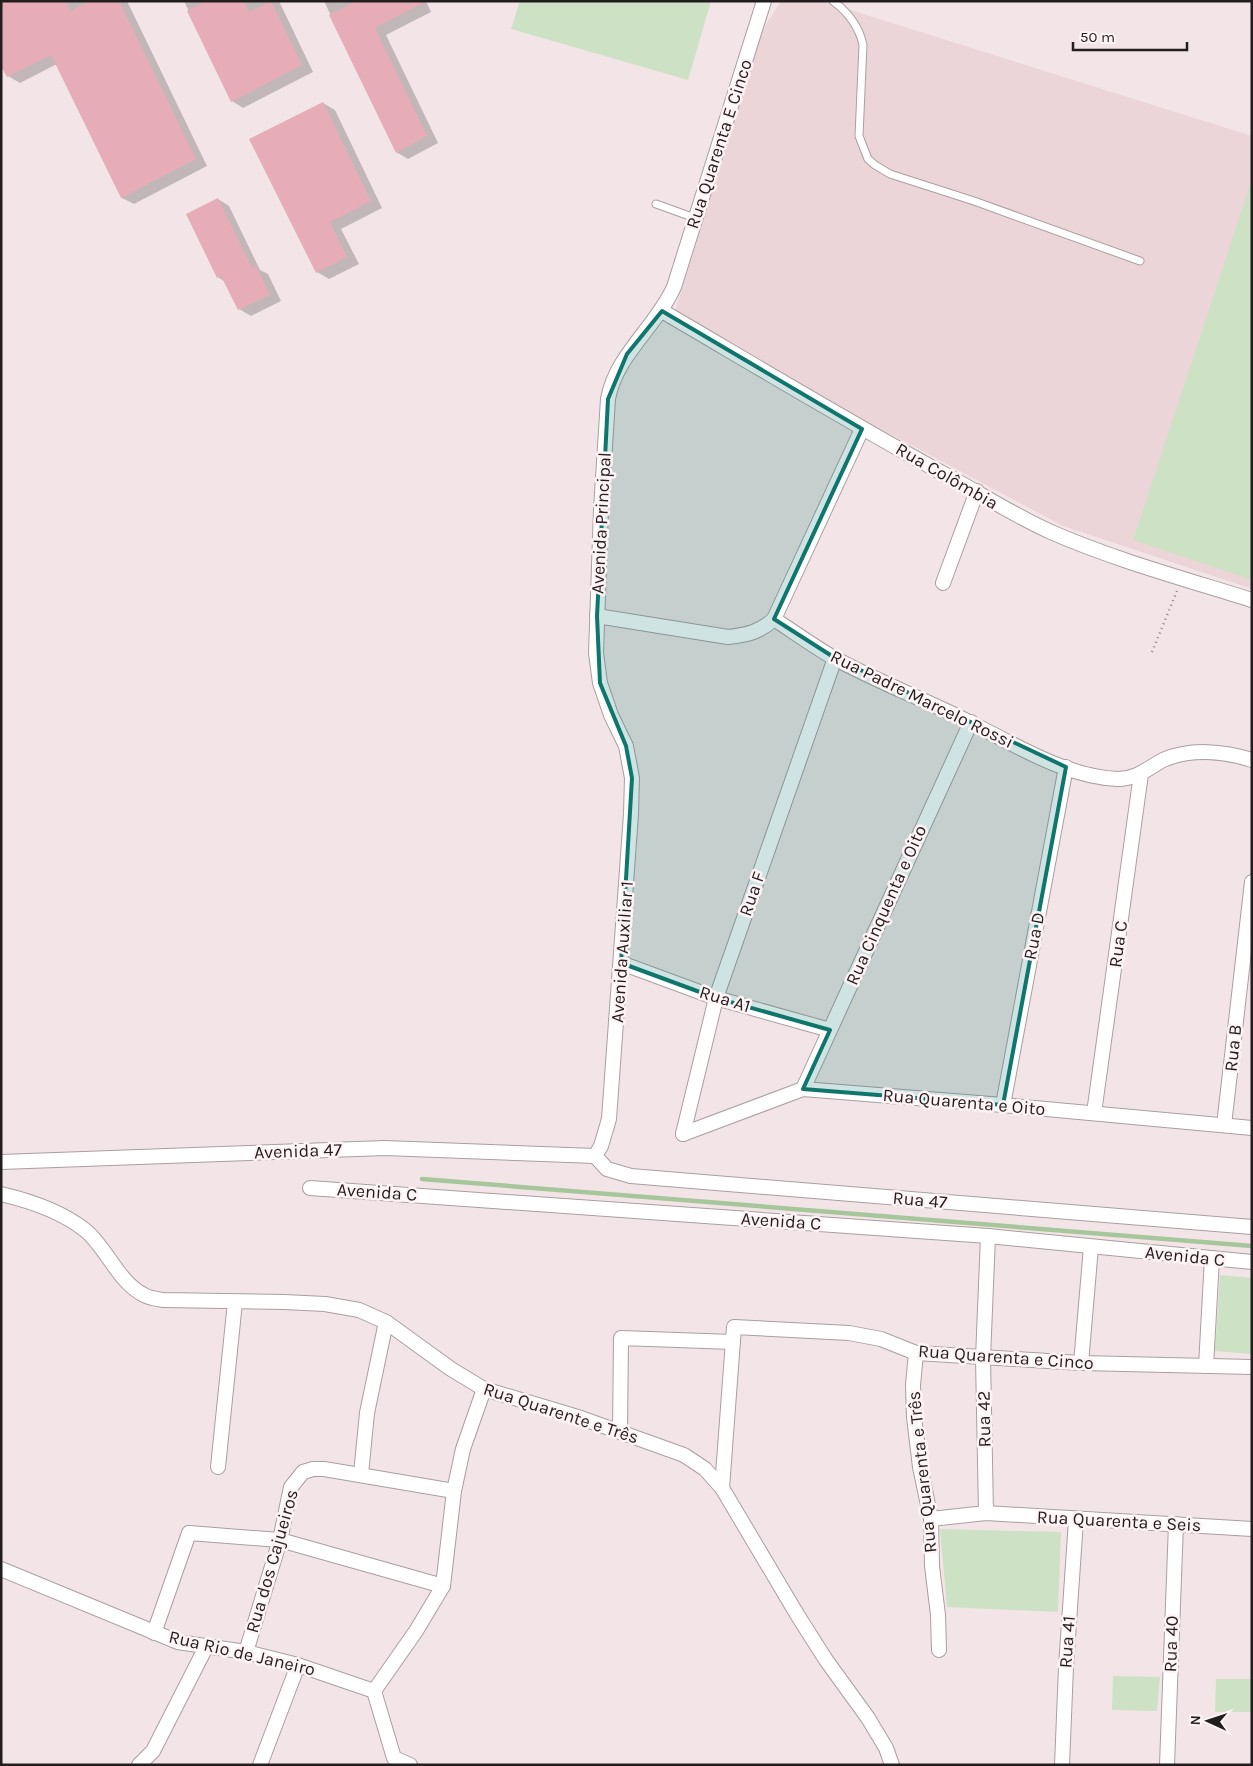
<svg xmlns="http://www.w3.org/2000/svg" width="1253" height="1766" font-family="Karla,sans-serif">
  <rect width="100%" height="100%" fill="#f3e5e7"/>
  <polygon fill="#ecd5d8" points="781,1 822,1 1252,136 1252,589 1063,526 673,318 762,31"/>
  <g fill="#cde1c5">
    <polygon points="520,1 711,1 688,80 511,29"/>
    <polygon points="1252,179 1252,580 1133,540"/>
    <polygon points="1220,1275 1252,1278 1252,1354 1215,1351"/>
    <polygon points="940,1529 1061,1532 1058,1612 947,1607"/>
    <polygon points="1113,1676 1160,1677 1157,1711 1112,1710"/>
    <polygon points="1216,1679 1252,1679 1252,1712 1215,1712"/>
  </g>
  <g fill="#0003">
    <polygon points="1,1 127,1 207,166 134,204 122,198 57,64 20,83 8,76"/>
    <polygon points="184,1 279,1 313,72 243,108 232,101"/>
    <polygon points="324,1 426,1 431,12 386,35 438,143 408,159 396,152"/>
    <polygon points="323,103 335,110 382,208 341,229 359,264 329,279 317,272"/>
    <polygon points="218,199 229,206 260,270 268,274 281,301 251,316 239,309 225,282 218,277"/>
  </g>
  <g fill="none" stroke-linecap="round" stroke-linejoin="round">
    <polyline stroke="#a7c69b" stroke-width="4.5" points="422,1179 1252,1246"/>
  </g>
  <g fill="#e6adb8">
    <polygon points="1,1 66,1 70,11 90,1 119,1 196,159 121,198 51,55 7,77 1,66"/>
    <polygon points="205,1 244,1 249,12 271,1 302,65 231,102 187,11"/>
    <polygon points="356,1 427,1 375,28 427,136 396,153 329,15"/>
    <polygon points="323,102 371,201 330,222 347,257 316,273 249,139"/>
    <polygon points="218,198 252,268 256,266 270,295 238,310 221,276 217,278 186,214"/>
  </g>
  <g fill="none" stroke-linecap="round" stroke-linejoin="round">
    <g stroke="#ab9ea0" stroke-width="9">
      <g id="service">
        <path d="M833 1C849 13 859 26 863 45L859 136 868 159 875 165 890 174 974 201 1140 261"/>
        <polyline points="656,204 695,218"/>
      </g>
    </g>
    <g stroke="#ab9ea0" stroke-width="16">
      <g id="minor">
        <path d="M662 311C756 366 849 422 944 474 980 493 1013 515 1051 532 1115 560 1185 579 1252 600"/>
        <polyline points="943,583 977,491"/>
        <path d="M597 616 728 637C747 635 760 632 774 619 794 632 813 646 834 658 878 682 926 700 971 723 1016 745 1066 777 1118 779 1137 779 1148 768 1163 760 1190 748 1224 751 1252 760"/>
        <polyline points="774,619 862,429"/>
        <polyline points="621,963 716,998 830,1030"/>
        <polyline points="803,1089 971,722"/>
        <polyline points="1003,1105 1066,767"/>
        <polyline points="1094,1113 1141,774"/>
        <polyline points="1224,1125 1252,882"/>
        <polyline points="683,1134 803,1089 1003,1105 1252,1128"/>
        <polyline points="683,1134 716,998 835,658"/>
        <path d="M595 1156 601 1146 609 1119 631 814 632 778 626 746 611 715 600 683 596 653 601 509 608 399C616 355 656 327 674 287L764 1"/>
        <polyline points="595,1156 607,1169 631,1176 1252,1227"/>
        <polyline points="1,1162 385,1148 595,1156"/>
        <polyline points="310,1188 988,1236 1252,1262"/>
        <path d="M1 1194C31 1201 61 1211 85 1230 107 1248 118 1282 144 1295 149 1298 157 1299 163 1300L284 1302 325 1304 359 1310 386 1322 451 1369 484 1389 581 1418 684 1455 705 1469 722 1488 798 1616 826 1660 868 1718 886 1748 892 1765"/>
        <polyline points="916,1353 913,1385 914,1417 920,1467 931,1519 932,1566 938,1615 939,1650"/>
        <polyline points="1081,1363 1091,1247"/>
        <polyline points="1206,1366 1212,1258"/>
        <polyline points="620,1432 621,1338 733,1342"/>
        <polyline points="218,1467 235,1302"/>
        <polyline points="361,1474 367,1413 386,1322"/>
        <polyline points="722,1488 734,1327 849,1333 881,1339 916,1353 1081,1363 1252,1367"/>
        <polyline points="986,1513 983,1358 988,1236"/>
        <polyline points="931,1519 986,1513 1252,1529"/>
        <polyline points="1,1569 178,1642 246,1652 298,1665 374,1691 394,1758 410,1765"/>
        <polyline points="154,1633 189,1533 280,1540 443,1586"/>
        <polyline points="246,1652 280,1540 291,1487 303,1472 313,1469 324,1469 454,1491"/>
        <polyline points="374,1691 416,1631 443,1586 454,1491 463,1449 484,1389"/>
        <polyline points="139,1765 153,1751 206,1647"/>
        <polyline points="260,1765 298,1665"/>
        <polyline points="1062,1765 1066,1667 1076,1520"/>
        <polyline points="1167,1765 1176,1524"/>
      </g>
    </g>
    <polyline stroke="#8d8385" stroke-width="2.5" stroke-dasharray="1 4" stroke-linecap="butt" points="1152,652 1177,591"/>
    <use href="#service" stroke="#fff" stroke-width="7"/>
    <use href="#minor" stroke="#fff" stroke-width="14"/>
  </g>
  <path fill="#0f766e" fill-opacity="0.2" stroke="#0f766e" stroke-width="4" stroke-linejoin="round" d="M662 311 862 429 774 619 835 658 1066 767 1003 1105 803 1089 830 1030 716 998 621 963 632 778 626 746 600 683 597 616 608 399 627 354Z"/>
  <g text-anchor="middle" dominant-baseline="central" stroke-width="5" stroke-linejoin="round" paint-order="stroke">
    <g font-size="18" fill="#221d1e" stroke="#fff3f5">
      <text transform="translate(719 144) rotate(-72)">Rua Quarenta E Cinco</text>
      <text transform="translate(947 476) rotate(30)">Rua Colômbia</text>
      <text transform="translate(601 523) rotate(-87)">Avenida Principal</text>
      <text transform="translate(922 699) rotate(26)">Rua Padre Marcelo Rossi</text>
      <text transform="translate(752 894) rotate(-71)">Rua F</text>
      <text transform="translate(886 905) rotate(-66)">Rua Cinquenta e Oito</text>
      <text transform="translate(1034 936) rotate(-79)">Rua D</text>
      <text transform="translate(1118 944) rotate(-82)">Rua C</text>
      <text transform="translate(622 952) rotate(-86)">Avenida Auxiliar 1</text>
      <text transform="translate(725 999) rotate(17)">Rua A1</text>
      <text transform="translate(1233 1048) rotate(-84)">Rua B</text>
      <text transform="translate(964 1102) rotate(5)">Rua Quarenta e Oito</text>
      <text transform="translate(298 1151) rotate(-2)">Avenida 47</text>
      <text transform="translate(377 1192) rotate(4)">Avenida C</text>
      <text transform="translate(920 1200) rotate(5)">Rua 47</text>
      <text transform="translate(781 1221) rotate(4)">Avenida C</text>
      <text transform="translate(1185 1256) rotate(6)">Avenida C</text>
      <text transform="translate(1006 1357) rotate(4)">Rua Quarenta e Cinco</text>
      <text transform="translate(561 1413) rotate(18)">Rua Quarente e Três</text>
      <text transform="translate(984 1419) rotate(-91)">Rua 42</text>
      <text transform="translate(922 1472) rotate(-96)">Rua Quarenta e Três</text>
      <text transform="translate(1119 1521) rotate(3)">Rua Quarenta e Seis</text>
      <text transform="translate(272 1561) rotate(-74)">Rua dos Cajueiros</text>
      <text transform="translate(1067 1642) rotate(-86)">Rua 41</text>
      <text transform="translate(1171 1644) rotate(-88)">Rua 40</text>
      <text transform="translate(242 1653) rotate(13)">Rua Rio de Janeiro</text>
    </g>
  </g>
  <rect width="1253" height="1766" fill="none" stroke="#221d1e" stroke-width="5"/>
  <g transform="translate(1208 1721) rotate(273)" stroke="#fff3f5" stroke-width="4" paint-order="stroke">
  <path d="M0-4L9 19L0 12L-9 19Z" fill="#221d1e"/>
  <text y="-8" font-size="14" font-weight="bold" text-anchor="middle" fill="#221d1e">N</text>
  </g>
  <path d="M1073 42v8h114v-8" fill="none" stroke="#221d1e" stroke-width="2.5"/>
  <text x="1080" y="42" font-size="15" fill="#221d1e" stroke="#fff3f5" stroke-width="4" paint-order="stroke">50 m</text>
</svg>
